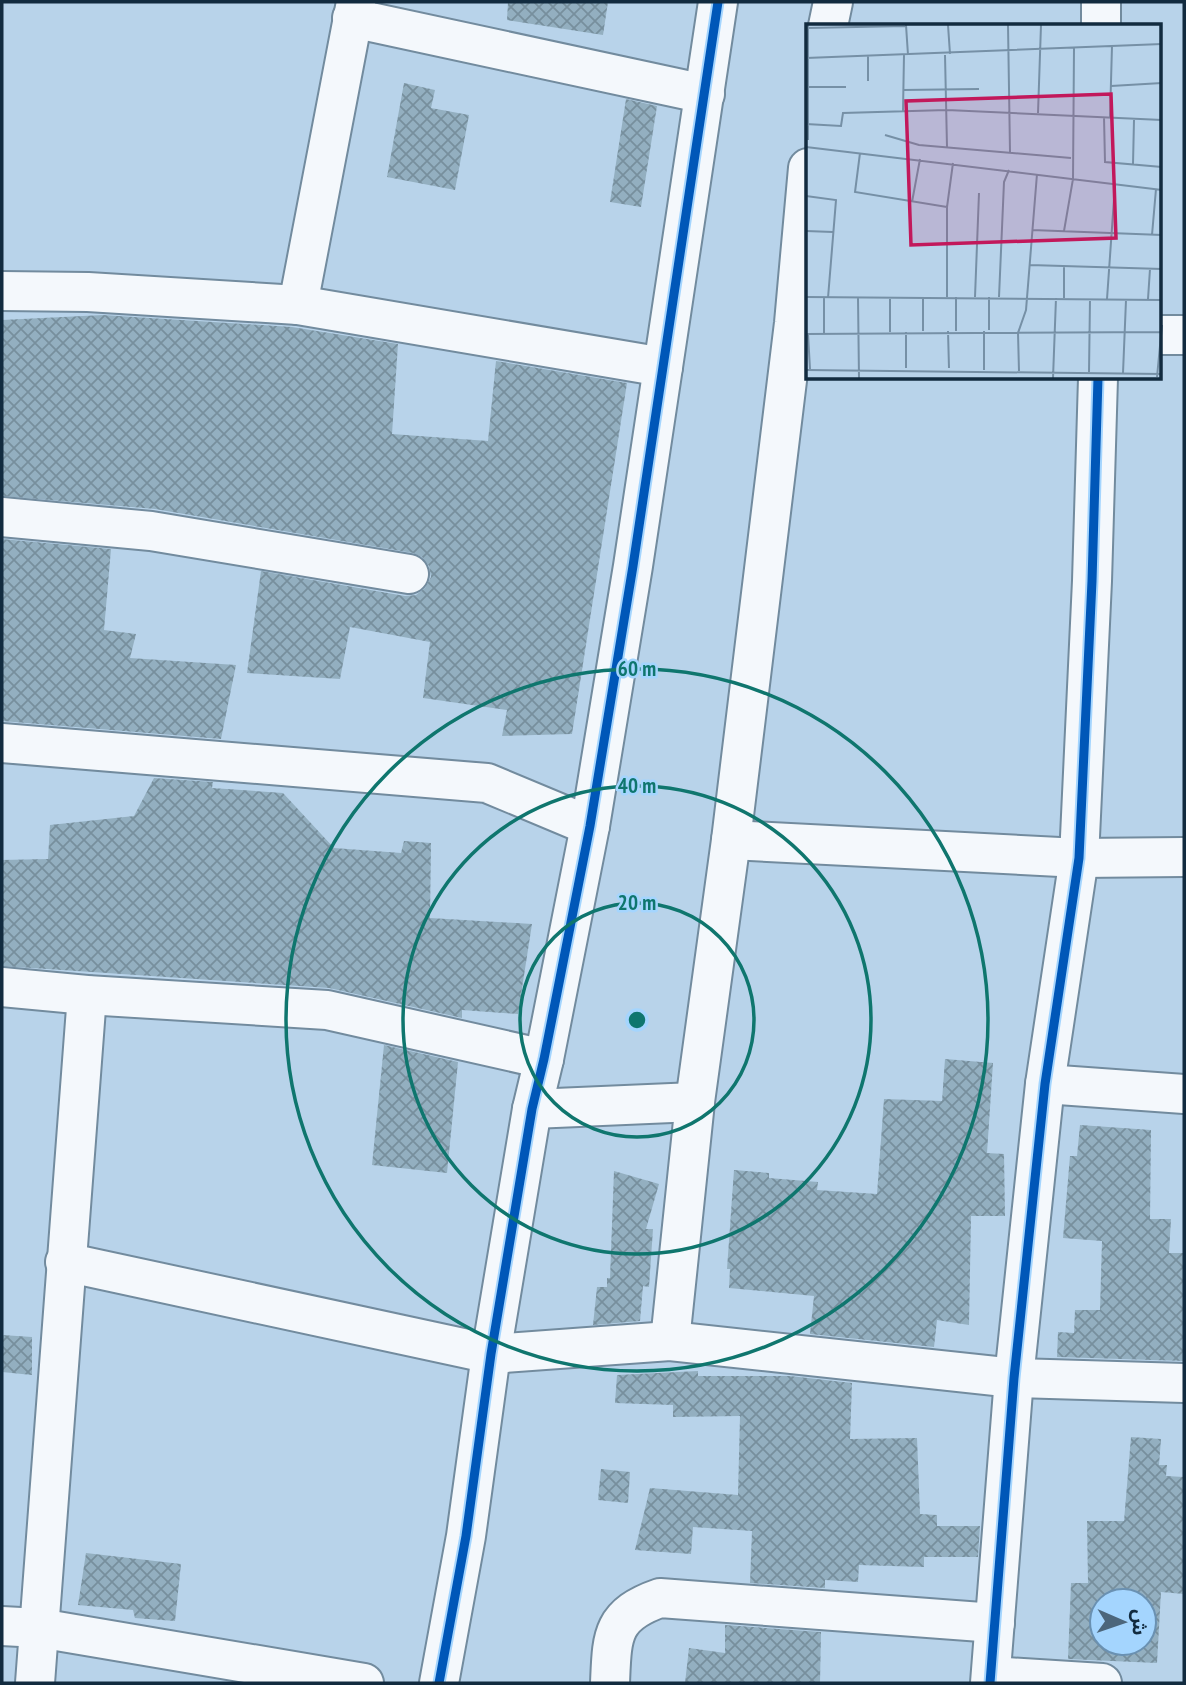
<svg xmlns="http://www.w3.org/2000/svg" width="1186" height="1685" font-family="'PT Sans Narrow','Noto Sans Arabic',sans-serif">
  <defs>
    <pattern id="building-cross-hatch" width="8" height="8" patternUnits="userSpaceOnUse" patternTransform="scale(1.75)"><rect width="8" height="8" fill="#93afc0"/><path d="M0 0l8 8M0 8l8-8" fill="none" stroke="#778f9d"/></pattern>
  </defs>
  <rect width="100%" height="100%" fill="#b8d3ea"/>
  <g fill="url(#building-cross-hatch)" fill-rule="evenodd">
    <polygon points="508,2 608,2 603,35 507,20"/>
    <polygon points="404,83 435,90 431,108 469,115 455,190 387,177"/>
    <polygon points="626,99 657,106 641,207 610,202"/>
    <polygon points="103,315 292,327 398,344 392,434 488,441 496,361 627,383 572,734 502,736 507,710 423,698 430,642 350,627 340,679 247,673 261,571 405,596 416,595 425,588 431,577 429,566 422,557 413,553 155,509 2,496 2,320"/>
    <polygon points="2,539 111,549 104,630 136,634 130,658 236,665 221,739 2,721"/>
    <polygon points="154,778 213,782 212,788 283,793 334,848 401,853 404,841 431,843 430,918 532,924 518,1014 462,1010 462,1018 329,988 2,966 2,860 48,859 50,825 134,816"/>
    <polygon points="384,1045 458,1062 447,1173 372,1165"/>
    <polygon points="945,1059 993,1063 987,1153 1004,1154 1005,1216 971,1216 969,1325 937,1320 934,1347 810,1334 814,1296 729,1288 730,1269 727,1269 734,1170 769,1173 769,1178 818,1182 817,1190 877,1194 884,1099 942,1101"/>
    <polygon points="1080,1125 1151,1130 1150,1219 1171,1219 1169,1253 1184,1253 1184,1361 1057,1357 1058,1332 1074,1333 1075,1310 1100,1310 1102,1241 1063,1238 1070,1156 1077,1156"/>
    <polygon points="614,1171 659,1184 646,1229 653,1229 649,1287 643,1286 640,1321 593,1325 597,1287 607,1287 607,1278 610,1278"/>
    <polygon points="2,1335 32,1337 32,1375 2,1372"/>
    <polygon points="698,1371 698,1376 790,1376 852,1383 850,1439 917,1438 920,1514 937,1515 937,1526 980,1526 978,1557 924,1557 924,1567 859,1565 858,1582 825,1580 825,1588 750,1583 752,1531 693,1527 691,1554 635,1550 650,1488 738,1495 740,1416 673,1417 673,1405 615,1403 617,1375"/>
    <path d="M1131 1437 1161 1439 1159 1465H1167L1166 1476 1184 1477V1594L1161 1592 1157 1663 1068 1659 1071 1583H1088L1087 1521H1124ZM1102 1601H1144V1643H1102Z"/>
    <polygon points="601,1469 630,1472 628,1503 598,1500"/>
    <polygon points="86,1553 181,1564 175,1621 135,1618 133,1610 78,1605"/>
    <polygon points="725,1625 821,1632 820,1683 685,1683 689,1648 725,1653"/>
  </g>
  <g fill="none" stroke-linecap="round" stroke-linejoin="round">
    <g stroke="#728b9e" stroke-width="42">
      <g id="minor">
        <polyline points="352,18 705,94"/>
        <polyline points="828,26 833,2"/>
        <polyline points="1101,26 1101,2"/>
        <polyline points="2,291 88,292 298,305 663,367"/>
        <polyline points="298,305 356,2"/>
        <polyline points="1160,335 1184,335"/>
        <polyline points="2,517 151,531 409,574"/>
        <polyline points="2,743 487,783 590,826"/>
        <polyline points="731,840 1079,858 1184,857"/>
        <polyline points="2,987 87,995 327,1010 544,1059"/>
        <polyline points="1045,1084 1184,1094"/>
        <polyline points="532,1109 695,1102"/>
        <polyline points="65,1262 491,1354 670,1341 1014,1378 1184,1383"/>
        <polyline points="670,1341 695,1102 731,840 794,323 808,168"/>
        <polyline points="2,1626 39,1628 364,1683"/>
        <polyline points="991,1676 1102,1683"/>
        <polyline points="35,1683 87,995"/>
        <polyline points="439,1683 466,1536 491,1354 532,1109 544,1059 590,826 633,566 718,2"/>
        <path d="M610 1683C612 1636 611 1615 660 1598L995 1623"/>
        <polyline points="990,1683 1014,1378 1045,1084 1079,858 1092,581 1098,378"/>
      </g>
    </g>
    <use href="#minor" stroke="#f4f8fc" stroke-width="38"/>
    <g stroke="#a4d5fe" stroke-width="13">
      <g id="cycleway">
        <polyline points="439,1683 466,1536 491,1354 532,1109 544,1059 590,826 633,566 718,2"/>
        <polyline points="990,1683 1014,1378 1045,1084 1079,858 1092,581 1098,378"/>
      </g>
    </g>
    <use href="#cycleway" stroke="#0057b8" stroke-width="9"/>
  </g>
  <g fill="none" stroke="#0f766e" stroke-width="3.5">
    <circle cx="637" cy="1020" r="117"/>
    <circle cx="637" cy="1020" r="234"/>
    <circle cx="637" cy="1020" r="351"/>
  </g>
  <g transform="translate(806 24)">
    <rect width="355" height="355" fill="#b8d3ea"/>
    <path fill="none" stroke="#7690a6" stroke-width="2" d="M2 1V116M100 1 102 31M142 1 144 30M202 1 204 128M1 4 100 2M139 31 141 123M0 34 356 20M62 57V32M305 62 356 59M2 63H40M97 66 173 65M97 87 98 31M232 89 235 1M298 93 299 138 356 143M304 93 306 22M0 100 35 102 37 89 141 86 356 96M79 111 113 121 265 134M0 123 356 166M54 129 49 168 141 183M327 140 328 96M0 172 30 176 22 274M106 178 114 135M226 206 356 211M0 207 27 208M258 207 267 155 268 24M346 211 350 165M224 241 356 245M0 273 356 276M141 273V183L147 139M150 273V307M169 273 173 169M183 273V306M193 273 198 158 203 146M18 274V310M52 274 53 354M84 274V308M117 274V307M258 274V243M301 275 309 161M342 275 344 245M142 307 143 344M178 307V346M0 310 356 308M2 310 4 345M100 344V308M0 346 356 350M213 347 212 309 220 286 231 150M283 348 284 275M317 349 320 276M351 353 356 301M247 354 250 274"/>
    <path fill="#c2185b" fill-opacity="0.15" stroke="#c2185b" stroke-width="3.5" d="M305 70 310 214 105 221 100 77Z"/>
    <rect width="355" height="355" fill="none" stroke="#122b3f" stroke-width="3.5"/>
  </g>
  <circle cx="637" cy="1020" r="10" fill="#0f766e" stroke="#a4d5fe" stroke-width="3.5"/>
  <g font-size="21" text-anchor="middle" font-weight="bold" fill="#0f766e" stroke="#a4d5fe" stroke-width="5" stroke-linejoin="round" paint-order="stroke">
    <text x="637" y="676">60 m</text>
    <text x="637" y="793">40 m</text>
    <text x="637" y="910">20 m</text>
  </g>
  <rect width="1186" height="1685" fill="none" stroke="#122b3f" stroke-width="7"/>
  <g transform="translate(1123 1622) rotate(92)"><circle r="33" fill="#a4d5fe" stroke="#6a91b2" stroke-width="2"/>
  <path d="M0-5L12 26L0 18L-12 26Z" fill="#4c667b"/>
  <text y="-10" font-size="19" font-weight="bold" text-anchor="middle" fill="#122b3f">ش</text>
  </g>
</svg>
